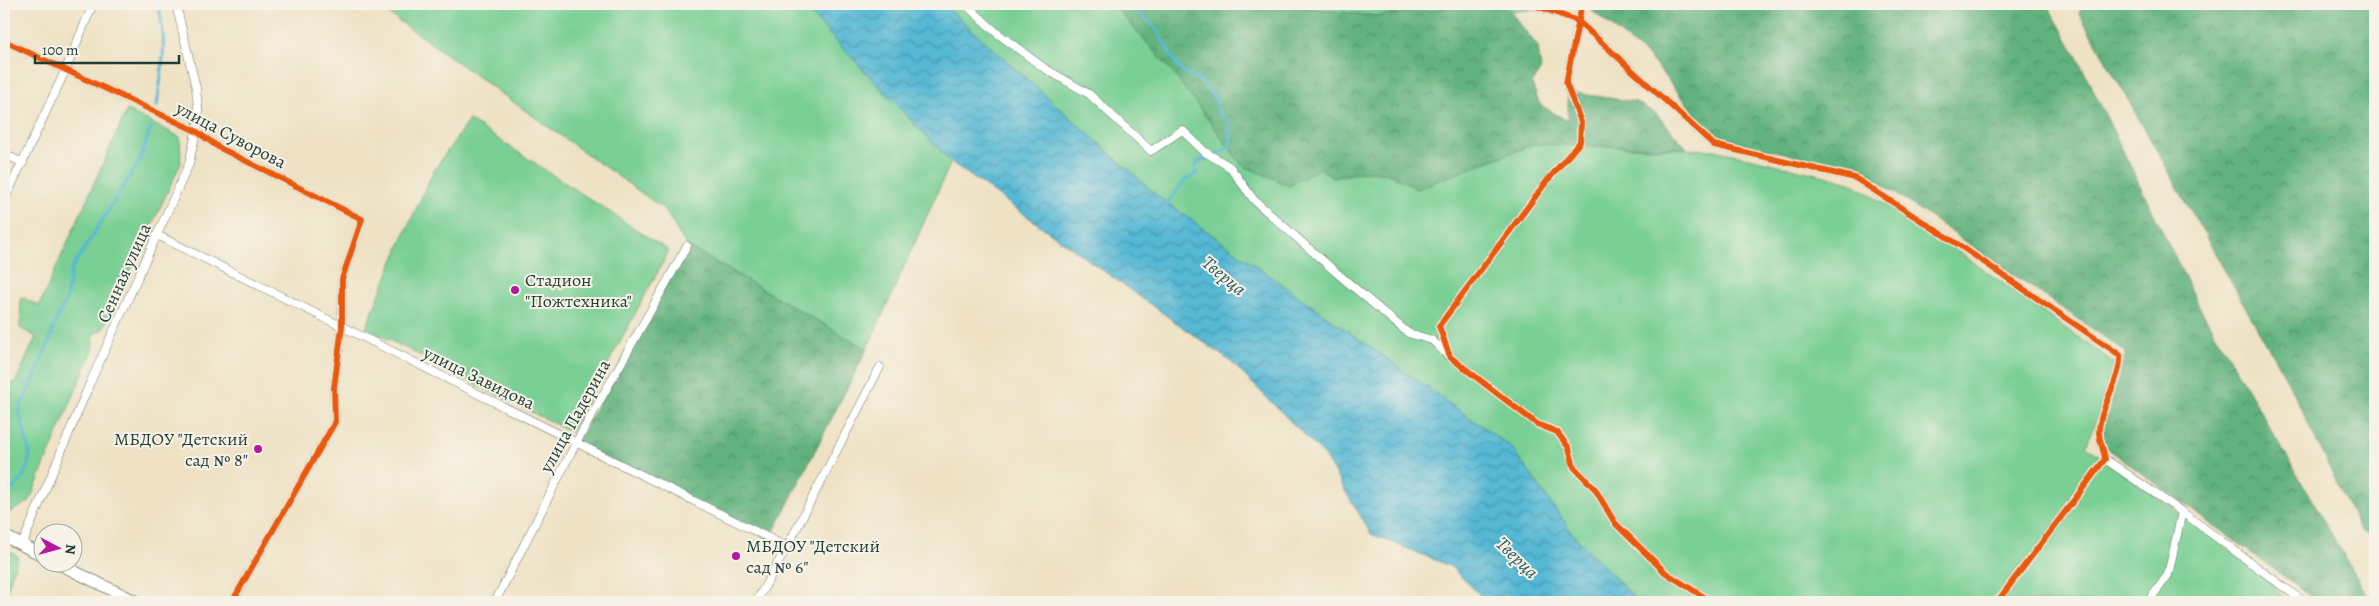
<svg xmlns="http://www.w3.org/2000/svg" width="2379" height="606" font-family="Alegreya,serif">
  <defs>
    <pattern id="forest-crowns" width="20" height="18" patternUnits="userSpaceOnUse" patternTransform="scale(1.25)"><rect width="20" height="18" fill="#62b27e"/><path d="M2 6a3 3 0 1 1 6 0M12 15a3 3 0 1 1 6 0" fill="none" stroke="#509268"/></pattern>
    <pattern id="water-waves" width="16" height="10" patternUnits="userSpaceOnUse" patternTransform="scale(1.25)"><rect width="16" height="10" fill="#55b8d4"/><path d="M0 5q4-4 8 0t8 0" fill="none" stroke="#4697ad"/></pattern>
  </defs>
  <rect width="100%" height="100%" fill="#f7f3e8"/>
  <filter id="ink" filterUnits="userSpaceOnUse"><feTurbulence type="fractalNoise" baseFrequency=".02" numOctaves="2"/><feDisplacementMap in="SourceGraphic" scale="10" xChannelSelector="R" yChannelSelector="G"/><feConvolveMatrix kernelMatrix="1 2 1 2 8 2 1 2 1" color-interpolation-filters="sRGB"/></filter>
  <filter id="wash" filterUnits="userSpaceOnUse"><feTurbulence type="fractalNoise" baseFrequency=".0096" numOctaves="4" result="noise"/><feDisplacementMap in="SourceGraphic" scale="20" xChannelSelector="R" yChannelSelector="G"/><feGaussianBlur stdDeviation="1.12" result="paint"/><feColorMatrix in="noise" values="0 0 0 0 0 0 0 0 0 0 0 0 0 0 0 0 0 1.4 0 .05"/><feComposite in="paint" operator="in"/></filter>
  <g filter="url(#wash)">
    <rect width="100%" height="100%" fill="#efe2c4"/>
    <g fill="#79cf94" stroke="#4c8664">
      <polygon points="383,4 801,4 951,162 867,349 687,246 664,209 388,13"/>
      <path d="M943 4H1113L1171 70 1334 178C1373 169 1382 166 1416 189L1534 144 1715 150 1850 182 1955 249 2117 365 2086 446 2262 573 2287 602H1639L1575 537 1511 447 1160 198Z"/>
      <polygon points="1275,4 1451,4 1438,10 1376,16"/>
      <polygon points="1495,4 1530,4 1540,10 1510,11"/>
      <polygon points="127,110 180,137 181,163 103,329 95,333 92,340 94,347 29,502 4,515 4,463 10,446 4,443 4,382 15,383 36,337 20,328 21,297 39,306"/>
      <polygon points="469,120 669,251 571,432 366,328 403,237 434,170"/>
      <polygon points="4,548 18,556 4,600"/>
    </g>
    <g fill="url(#forest-crowns)" stroke="#407859">
      <path d="M1113 4H1275L1376 16 1438 10 1451 4H1495L1510 11 1538 47 1541 69 1532 84 1540 105 1568 121V92L1636 102 1656 114 1687 148 1534 144 1416 189C1382 166 1373 169 1334 178L1320 168 1290 186 1242 165 1171 70Z"/>
      <polygon points="1584,4 2047,4 2074,51 2199,306 2371,602 2319,602 2100,443 2126,352 1863,171 1714,137 1649,57"/>
      <polygon points="2085,4 2375,4 2375,537 2360,531 2289,384 2079,13"/>
      <polygon points="687,246 867,349 770,539 576,443"/>
    </g>
    <polygon fill="url(#water-waves)" stroke="#3a7a84" points="801,4 943,4 1160,198 1511,447 1575,537 1639,602 1487,602 1450,566 1371,534 1323,454 1230,361 951,162"/>
    <g fill="none" stroke-linecap="round" stroke-linejoin="round">
      <g stroke="#55b8d4" stroke-width="3">
        <polyline points="1125,4 1143,16 1158,30 1171,56 1182,71 1199,80 1216,100 1219,113 1228,121 1231,139 1227,149 1206,159 1198,161 1195,168 1197,173 1185,180 1165,206"/>
        <path d="M157 106C162 67 168 43 158 4"/>
        <polyline points="4,497 21,480 28,466 30,454 19,411 47,348 56,320 66,301 71,270 139,162 151,127"/>
      </g>
    </g>
  </g>
  <g filter="url(#ink)">
    <g fill="none" stroke-linecap="round" stroke-linejoin="round">
      <g stroke="#687766" stroke-width="9">
        <g id="minor">
          <polyline points="965,4 997,33 1044,68 1089,94 1151,151 1182,130 1205,152 1230,167 1254,200 1338,274 1408,333 1432,340 1448,356"/>
          <path d="M1531 4 1578 21 1714 145 1855 178 1959 245 2120 355C2122 377 2101 405 2099 429 2098 438 2104 450 2105 459L1997 602"/>
          <polyline points="1582,4 1566,83 1581,122 1580,142 1547,181 1439,326 1450,357 1537,424 1557,432 1569,448 1574,467 1595,489 1615,523 1666,573 1712,602"/>
          <polyline points="1546,9 1562,4"/>
          <polyline points="4,41 196,131 218,147 362,219 342,279 342,327 334,388 335,422 232,602"/>
          <polyline points="4,154 23,163"/>
          <polyline points="4,201 65,71 93,4"/>
          <polyline points="157,235 787,547"/>
          <polyline points="2105,459 2182,512 2304,602"/>
          <polyline points="22,545 90,383 189,164 199,118 196,88 176,4"/>
          <polyline points="495,602 576,443 687,246"/>
          <polyline points="756,602 787,547 880,367"/>
          <polyline points="2148,602 2168,575 2182,512"/>
        </g>
      </g>
      <g stroke="#687766" stroke-width="13">
        <g id="secondary">
          <polyline points="4,536 42,555"/>
          <polyline points="59,564 137,602"/>
        </g>
      </g>
      <use href="#minor" stroke="#fff" stroke-width="8"/>
      <use href="#secondary" stroke="#fff" stroke-width="11"/>
      <g stroke="#f7f3e8" stroke-width="9">
        <g id="cycleway">
          <path d="M1531 4 1578 21 1714 145 1855 178 1959 245 2120 355C2122 377 2101 405 2099 429 2098 438 2104 450 2105 459L1997 602"/>
          <polyline points="1582,4 1566,83 1581,122 1580,142 1547,181 1439,326 1450,357 1537,424 1557,432 1569,448 1574,467 1595,489 1615,523 1666,573 1712,602"/>
          <polyline points="4,41 196,131 218,147 362,219 342,279 342,327 334,388 335,422 232,602"/>
        </g>
      </g>
      <use href="#cycleway" stroke="#e8590c" stroke-width="6"/>
    </g>
  </g>
  <g fill="#b5179e" stroke="#f7f3e8" stroke-width="2">
    <circle cx="515" cy="290" r="5"/>
    <circle cx="258" cy="449" r="5"/>
    <circle cx="736" cy="556" r="5"/>
  </g>
  <g text-anchor="middle" dominant-baseline="central" stroke-width="4" stroke-linejoin="round" paint-order="stroke">
    <g font-size="18" fill="#1f3d34" stroke="#f7f3e8">
      <text transform="translate(231 135) rotate(28)">улица Суворова</text>
      <text transform="translate(124 273) rotate(-66)">Сенная улица</text>
      <text transform="translate(479 378) rotate(26)">улица Завидова</text>
      <text transform="translate(575 416) rotate(-61)">улица Падерина</text>
    </g>
    <g font-size="18" fill="#1f3d34" stroke="#f7f3e8" text-anchor="start">
      <text x="525" y="280">Стадион<tspan x="525" dy="21">"Пожтехника"</tspan></text>
      <text x="248" y="439" text-anchor="end">МБДОУ "Детский<tspan x="248" dy="21">сад № 8"</tspan></text>
      <text x="746" y="546">МБДОУ "Детский<tspan x="746" dy="21">сад № 6"</tspan></text>
    </g>
    <g font-size="19" font-style="italic" fill="#2c5c5c" stroke="#f7f3e8">
      <text transform="translate(1224 276) rotate(40)">Тверца</text>
      <text transform="translate(1517 558) rotate(44)">Тверца</text>
    </g>
  </g>
  <rect width="2379" height="606" fill="none" stroke="#f7f3e8" stroke-width="20"/>
  <g transform="translate(58 548) rotate(96)"><circle r="24" fill="#f7f3e8" stroke="#a1aaa0"/>
  <path d="M0-4L9 19L0 12L-9 19Z" fill="#b5179e"/>
  <text y="-8" font-size="14" font-weight="bold" text-anchor="middle" fill="#1f3d34">N</text>
  </g>
  <path d="M35 55v8h144v-8" fill="none" stroke="#1f3d34" stroke-width="2.5"/>
  <text x="42" y="55" font-size="15" fill="#1f3d34" stroke="#f7f3e8" stroke-width="4" paint-order="stroke">100 m</text>
</svg>
